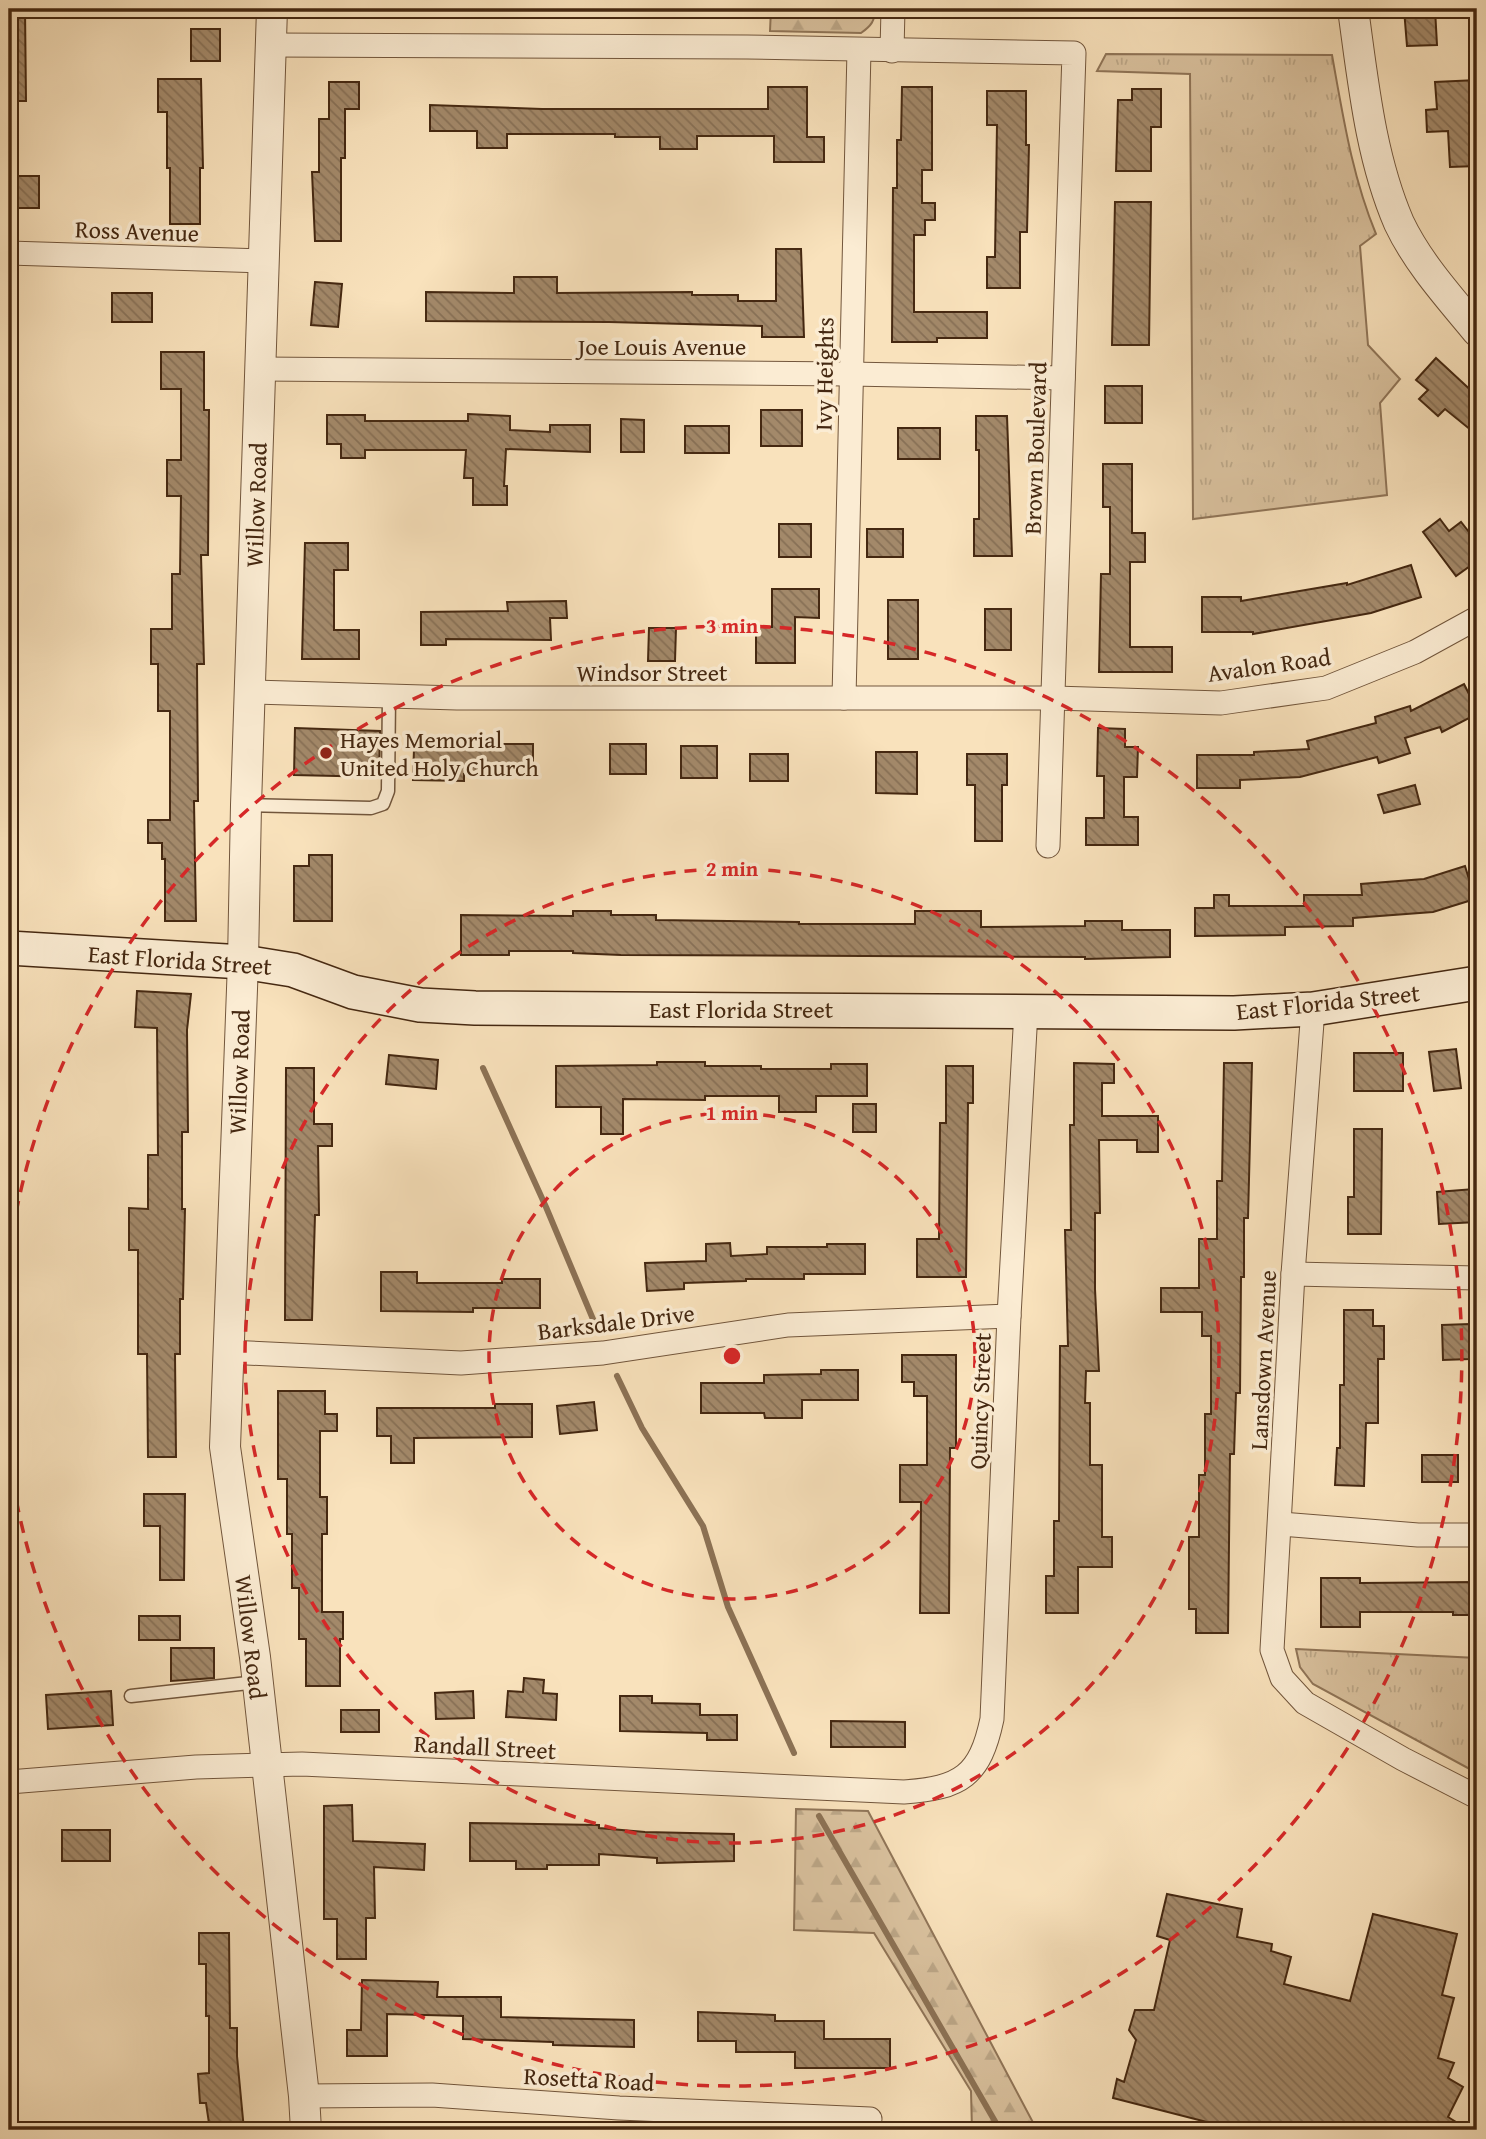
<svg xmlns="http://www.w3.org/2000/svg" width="1486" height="2139" font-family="'Gentium Book Plus',serif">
  <defs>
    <pattern id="grass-tufts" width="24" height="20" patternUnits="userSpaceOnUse" patternTransform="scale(1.75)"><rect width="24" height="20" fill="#dac29f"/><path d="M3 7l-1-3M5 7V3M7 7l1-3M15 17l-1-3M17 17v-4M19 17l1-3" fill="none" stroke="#bca788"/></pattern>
    <pattern id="forest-firs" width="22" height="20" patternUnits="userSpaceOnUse" patternTransform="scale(1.75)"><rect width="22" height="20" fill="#dac29f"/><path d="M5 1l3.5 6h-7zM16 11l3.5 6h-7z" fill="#bca788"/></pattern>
    <pattern id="building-back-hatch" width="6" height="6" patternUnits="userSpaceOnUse" patternTransform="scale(1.75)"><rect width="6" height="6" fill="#a3896a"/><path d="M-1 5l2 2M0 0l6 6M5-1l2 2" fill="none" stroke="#877056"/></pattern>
  </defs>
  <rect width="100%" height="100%" fill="#f9e2bc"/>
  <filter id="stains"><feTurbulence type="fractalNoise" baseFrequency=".00286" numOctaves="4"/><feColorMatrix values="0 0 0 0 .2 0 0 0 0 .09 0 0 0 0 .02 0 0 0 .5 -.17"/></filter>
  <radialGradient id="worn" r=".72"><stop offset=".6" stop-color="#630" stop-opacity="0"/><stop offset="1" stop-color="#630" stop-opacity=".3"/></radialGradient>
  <g fill="url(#grass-tufts)" stroke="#907558" stroke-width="2">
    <path d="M1106 54 1332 55C1343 116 1352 176 1376 234L1360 246 1368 345 1400 379 1380 403 1387 495 1193 519 1190 74 1097 71Z"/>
    <polygon points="1296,1649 1477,1658 1477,1773 1313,1684 1300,1667"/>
  </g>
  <g fill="url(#forest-firs)" stroke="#907558" stroke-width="2">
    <path d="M771 9H875C875 21 871 26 861 33L770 31Z"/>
    <polygon points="796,1809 868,1811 1037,2130 972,2130 971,2091 874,1933 794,1930"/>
  </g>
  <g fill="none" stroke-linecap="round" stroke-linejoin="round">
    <g stroke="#8c7255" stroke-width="6">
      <polyline points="483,1068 546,1207 595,1324"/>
      <polyline points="617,1376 642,1428 703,1526 728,1607 794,1753"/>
      <polyline points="819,1816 1000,2130"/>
    </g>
  </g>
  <g fill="url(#building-back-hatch)" stroke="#452811" stroke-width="2">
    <polygon points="9,9 25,9 26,101 9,101"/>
    <polygon points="1404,9 1435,9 1437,45 1407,46"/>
    <rect x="191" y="29" width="29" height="32"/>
    <polygon points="158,79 201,79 203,168 200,168 200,224 170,224 170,168 167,168 167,112 158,112"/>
    <polygon points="1477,80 1477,166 1450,167 1448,131 1427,132 1426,110 1437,109 1435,82"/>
    <polygon points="329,82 359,82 359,109 345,109 345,158 341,158 341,241 315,241 312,172 319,172 319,119 329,119"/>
    <polygon points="768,87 807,87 807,137 824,137 824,162 774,162 774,136 697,136 697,149 660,149 660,137 615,137 615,134 507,134 507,148 477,148 477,131 430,131 430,105 542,109 768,109"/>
    <polygon points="902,87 932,87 932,170 922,170 922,203 935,203 935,220 925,220 925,235 914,235 914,312 987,312 987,338 937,338 937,342 892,342 893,188 897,188 897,140 901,140"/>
    <polygon points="1132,89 1161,89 1161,127 1151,127 1151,171 1116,171 1118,100 1132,100"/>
    <polygon points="987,91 1026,91 1026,145 1029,145 1027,232 1020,232 1020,288 987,288 987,257 995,257 997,125 987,125"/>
    <rect x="9" y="176" width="30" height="32"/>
    <polygon points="1115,202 1151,202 1149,345 1112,345"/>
    <polygon points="776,249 801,249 804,337 762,337 762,326 609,322 426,321 426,292 514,293 514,277 557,277 557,293 692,292 692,295 738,295 738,301 776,301"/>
    <polygon points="315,282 342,284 338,327 311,325"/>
    <rect x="112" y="293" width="40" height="29"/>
    <polygon points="161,352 204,352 204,410 209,410 208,555 201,555 204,664 197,664 198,801 194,801 196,921 165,921 165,859 162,859 162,843 148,843 148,820 170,820 170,711 158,711 158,664 151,664 151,629 172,629 172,574 180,574 181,496 167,496 167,460 181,460 181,389 161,389"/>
    <polygon points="1436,358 1477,396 1477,435 1445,409 1438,416 1419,399 1428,390 1416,380"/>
    <rect x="1105" y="386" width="37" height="37"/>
    <rect x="761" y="410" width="41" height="36"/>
    <polygon points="468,414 510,416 510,430 550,432 550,425 590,425 590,452 506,449 504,486 507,486 507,505 473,505 473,478 464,478 466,450 365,450 365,458 341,458 341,444 327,444 327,415 365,415 365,421 468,421"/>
    <polygon points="976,416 1007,416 1012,556 974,556 974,519 979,519 979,450 976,450"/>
    <polygon points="621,419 644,420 644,452 621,452"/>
    <rect x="685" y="426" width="44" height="27"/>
    <rect x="898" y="428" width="42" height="31"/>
    <polygon points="1103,464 1132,464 1132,533 1145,533 1145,562 1130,562 1130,647 1172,647 1172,672 1099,672 1101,574 1110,574 1110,507 1103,507"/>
    <polygon points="1440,519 1449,531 1461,522 1469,532 1477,524 1477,561 1456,576 1423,532"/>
    <rect x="779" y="524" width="32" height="33"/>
    <rect x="867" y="529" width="36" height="28"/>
    <polygon points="305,543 348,543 348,570 334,570 334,630 359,630 359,659 302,659"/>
    <polygon points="1411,565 1421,597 1371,613 1253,634 1253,632 1202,632 1202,597 1241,597 1241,601 1347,583 1347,585"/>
    <polygon points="772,589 819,589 819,618 795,617 795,663 756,663 756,627 772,627"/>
    <rect x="888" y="600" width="30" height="59"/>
    <polygon points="566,601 567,618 550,618 551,640 446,639 446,645 421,645 421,612 508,611 507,602"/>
    <rect x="985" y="609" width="26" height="41"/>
    <polygon points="649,628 676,628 675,661 648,661"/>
    <polygon points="1464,684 1477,710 1477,714 1442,732 1440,727 1405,738 1410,753 1379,763 1377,757 1300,777 1240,780 1240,788 1197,788 1197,755 1254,755 1254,752 1309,749 1307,741 1376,723 1375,717 1410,706 1411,711"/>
    <polygon points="295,728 380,731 379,777 294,775"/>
    <polygon points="1098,728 1125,729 1125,747 1138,747 1137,777 1124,777 1124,817 1138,817 1138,845 1086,845 1086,818 1104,818 1104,776 1097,776"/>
    <polygon points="486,744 533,744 533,774 464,774 464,781 413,780 414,749 486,750"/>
    <rect x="610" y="744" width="36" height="30"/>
    <rect x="681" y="746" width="36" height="32"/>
    <polygon points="876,752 917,752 917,794 876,793"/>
    <rect x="750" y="754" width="38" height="27"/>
    <polygon points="967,754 1007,754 1007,785 1002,785 1002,841 975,841 975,785 967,785"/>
    <polygon points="1415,785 1420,804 1384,813 1378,795"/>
    <polygon points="309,855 332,855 332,921 294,921 294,866 309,866"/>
    <polygon points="1465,866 1475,899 1433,912 1353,918 1353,926 1285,927 1285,935 1195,936 1195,908 1214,908 1214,895 1229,895 1229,906 1304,906 1304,895 1362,895 1361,884 1424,879"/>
    <polygon points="573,911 611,911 611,915 656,915 656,920 799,922 799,924 915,924 915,911 981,911 981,927 1085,926 1085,921 1122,921 1122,930 1170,930 1170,957 1085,959 1085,957 621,955 573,953 573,951 509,951 509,955 461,955 461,915 573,916"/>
    <polygon points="137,991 191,994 187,1030 188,1132 182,1132 182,1209 185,1209 183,1299 180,1299 180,1354 175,1354 176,1457 148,1457 147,1354 138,1354 138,1250 129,1250 129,1208 148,1209 148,1155 158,1155 157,1028 135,1027"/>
    <polygon points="1456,1049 1461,1088 1434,1091 1429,1052"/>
    <rect x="1354" y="1053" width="49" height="38"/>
    <polygon points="389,1055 438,1060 436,1089 386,1084"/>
    <polygon points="657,1062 705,1062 705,1066 761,1066 761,1069 831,1069 831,1064 867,1064 867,1096 816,1096 816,1112 779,1112 779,1096 705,1096 705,1100 623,1099 623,1134 601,1134 601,1107 556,1107 556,1066 657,1065"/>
    <polygon points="1074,1063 1114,1064 1114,1083 1102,1083 1102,1116 1158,1116 1158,1152 1137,1152 1137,1140 1099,1140 1100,1213 1095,1213 1095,1289 1099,1371 1086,1371 1085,1403 1090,1403 1090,1465 1102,1465 1102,1537 1112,1537 1112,1567 1078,1567 1078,1613 1046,1613 1046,1576 1054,1576 1054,1521 1059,1521 1060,1346 1068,1346 1065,1230 1071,1230 1070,1125 1074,1125"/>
    <polygon points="1224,1063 1252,1063 1248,1218 1244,1218 1244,1277 1241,1277 1240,1393 1236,1393 1234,1454 1230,1454 1228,1633 1196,1633 1196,1609 1189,1609 1189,1537 1199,1537 1199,1475 1205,1475 1205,1414 1211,1414 1211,1336 1202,1336 1202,1312 1161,1312 1161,1288 1199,1288 1199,1239 1217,1239 1217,1181 1222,1181"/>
    <polygon points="946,1066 973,1066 973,1103 968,1103 966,1277 917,1277 917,1239 939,1239 940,1123 946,1123"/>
    <polygon points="286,1068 314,1068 314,1124 332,1124 332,1146 318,1146 319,1215 315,1215 312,1320 285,1320"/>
    <rect x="853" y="1104" width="23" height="28"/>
    <polygon points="1354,1129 1382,1129 1381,1234 1348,1234 1348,1197 1354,1197"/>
    <polygon points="1474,1189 1477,1222 1439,1224 1437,1192"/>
    <polygon points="730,1243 731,1256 767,1254 767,1247 827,1247 827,1244 865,1244 865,1274 804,1274 804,1279 746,1279 746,1281 684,1283 684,1289 647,1291 645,1263 706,1261 706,1244"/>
    <polygon points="381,1272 417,1272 417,1283 502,1283 502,1279 540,1279 540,1308 473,1308 473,1312 381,1311"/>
    <polygon points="1344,1310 1373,1310 1373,1326 1384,1326 1384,1359 1378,1359 1378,1423 1366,1423 1364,1486 1335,1485 1337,1448 1340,1448 1340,1385 1344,1385"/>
    <polygon points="1469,1324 1470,1359 1443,1360 1442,1325"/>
    <polygon points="902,1355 956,1355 956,1448 950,1448 949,1613 920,1613 921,1502 900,1502 900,1465 927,1465 927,1396 914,1396 914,1382 902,1382"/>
    <polygon points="821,1370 858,1370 858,1400 802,1400 802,1418 765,1418 764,1413 701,1413 701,1383 764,1383 764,1375 821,1374"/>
    <polygon points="278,1391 325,1391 325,1414 337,1414 337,1431 320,1431 320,1497 327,1497 327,1534 322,1534 322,1612 343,1612 343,1639 340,1639 340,1686 306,1686 306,1639 299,1639 299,1588 292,1588 292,1534 287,1534 287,1479 278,1479"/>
    <polygon points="594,1402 597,1430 560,1434 557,1406"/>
    <polygon points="495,1404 532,1404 532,1437 414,1438 414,1463 391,1463 391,1436 377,1436 377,1408 495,1408"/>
    <rect x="1422" y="1455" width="36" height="27"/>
    <polygon points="144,1494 185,1494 184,1580 160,1580 160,1526 144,1526"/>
    <polygon points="1321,1578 1360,1578 1360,1583 1477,1582 1477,1615 1453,1615 1453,1612 1360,1612 1360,1627 1321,1627"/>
    <rect x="139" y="1616" width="41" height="24"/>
    <polygon points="171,1648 214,1648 214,1678 171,1681"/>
    <polygon points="524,1678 544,1680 543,1693 557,1694 556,1720 506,1717 508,1691 523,1692"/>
    <polygon points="111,1691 113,1725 48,1729 46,1695"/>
    <polygon points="473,1691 474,1718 436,1719 435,1693"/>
    <polygon points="620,1696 652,1696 652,1703 700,1704 700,1715 737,1715 737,1740 707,1740 707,1733 620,1731"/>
    <rect x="341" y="1710" width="38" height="22"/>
    <polygon points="831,1721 905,1722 905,1747 831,1747"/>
    <polygon points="352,1805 353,1841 425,1844 424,1870 374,1867 375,1918 366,1918 366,1959 337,1959 337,1919 324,1919 324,1806"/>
    <polygon points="470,1823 599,1825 599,1828 645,1832 734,1834 734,1861 657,1863 657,1858 599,1854 599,1865 547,1865 547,1869 516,1869 516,1861 470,1861"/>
    <rect x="62" y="1830" width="48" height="31"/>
    <polygon points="1167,1894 1242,1909 1237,1937 1272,1944 1271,1951 1291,1957 1284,1984 1350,2001 1373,1914 1457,1934 1442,1995 1454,1998 1438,2058 1454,2063 1448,2078 1463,2087 1448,2117 1469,2130 1238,2130 1113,2098 1117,2079 1124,2082 1136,2040 1129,2030 1135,2010 1154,2010 1170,1940 1157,1936"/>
    <polygon points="199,1933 229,1933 230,2028 237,2028 237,2056 244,2130 210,2130 206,2103 200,2103 198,2074 209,2073 209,2016 206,2016 206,1964 199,1964"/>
    <polygon points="362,1980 438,1982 437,1997 501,1997 501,2017 634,2020 634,2047 553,2045 553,2042 463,2039 463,2016 387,2014 387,2056 347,2056 347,2030 361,2030"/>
    <polygon points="698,2012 775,2015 775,2021 824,2021 824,2039 890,2039 890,2068 795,2068 795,2052 736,2052 736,2041 698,2041"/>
  </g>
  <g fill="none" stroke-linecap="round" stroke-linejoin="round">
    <g stroke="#72563c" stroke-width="15">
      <g id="service">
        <polyline points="246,805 371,808 383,804 388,791 389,696"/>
        <polyline points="131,1696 257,1682"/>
      </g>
    </g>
    <g stroke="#72563c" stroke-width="25">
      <g id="minor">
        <polyline points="270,45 747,47 1074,53 1048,846"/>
        <polyline points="892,51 893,9"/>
        <polyline points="9,253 263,261"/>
        <polyline points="261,369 850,374 1063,378"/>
        <polyline points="250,692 457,698 1054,698 1221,703 1326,688 1415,652 1477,618"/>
        <polyline points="844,698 859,50"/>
        <polyline points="1313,1009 1293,1274 1272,1650 1282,1678 1305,1703 1403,1759 1477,1797"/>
        <polyline points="1293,1274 1477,1278"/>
        <polyline points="227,1352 461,1363 603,1353 788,1325 1009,1316"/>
        <polyline points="1281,1524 1418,1535 1477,1535"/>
        <path d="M9 1782 196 1767 302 1764 904 1792C961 1788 980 1776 992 1719L1009 1316 1026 1011"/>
        <polyline points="304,2096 432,2095 619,2108 870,2119"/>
      </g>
    </g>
    <g stroke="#72563c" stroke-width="32">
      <g id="tertiary">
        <polyline points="272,9 246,805 243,962 225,1447 255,1657 304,2096 306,2130"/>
        <path d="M1353 9C1363 80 1370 156 1399 223 1418 263 1449 297 1477 331"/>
      </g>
    </g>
    <g stroke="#452811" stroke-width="36">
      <polyline id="secondary" points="9,948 243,962 293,970 353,992 420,1005 475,1008 1234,1013 1313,1009 1477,983"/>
    </g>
    <use href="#service" stroke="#fbecd3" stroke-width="12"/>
    <use href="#minor" stroke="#fbecd3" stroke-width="23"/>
    <use href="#tertiary" stroke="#fbecd3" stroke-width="30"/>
    <use href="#secondary" stroke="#fbecd3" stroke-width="33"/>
  </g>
  <g fill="none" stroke="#d62828" stroke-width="3.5" stroke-dasharray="12 9">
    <circle cx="732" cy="1356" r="243"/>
    <circle cx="732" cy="1356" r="487"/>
    <path d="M9 1254A730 730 0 1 1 9 1458"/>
  </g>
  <circle fill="#8f2418" stroke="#fbecd3" stroke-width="2.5" cx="326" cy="753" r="7"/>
  <g text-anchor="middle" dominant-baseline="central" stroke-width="7" stroke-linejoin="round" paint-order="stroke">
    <g font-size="24" fill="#452811" stroke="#fbecd3">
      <text transform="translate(137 231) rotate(2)">Ross Avenue</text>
      <text x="662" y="346">Joe Louis Avenue</text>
      <text transform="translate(824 374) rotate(-89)">Ivy Heights</text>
      <text transform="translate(1035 448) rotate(-88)">Brown Boulevard</text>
      <text transform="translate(256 505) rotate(-88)">Willow Road</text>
      <text transform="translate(1269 665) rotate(-8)">Avalon Road</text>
      <text x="652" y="672">Windsor Street</text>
      <text transform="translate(180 960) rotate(4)">East Florida Street</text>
      <text transform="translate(1328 1002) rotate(-6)">East Florida Street</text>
      <text x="741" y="1009">East Florida Street</text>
      <text transform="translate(239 1072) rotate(-88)">Willow Road</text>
      <text transform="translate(616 1322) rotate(-7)">Barksdale Drive</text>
      <text transform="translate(1263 1360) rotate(-87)">Lansdown Avenue</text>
      <text transform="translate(980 1401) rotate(-88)">Quincy Street</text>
      <text transform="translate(251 1637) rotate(83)">Willow Road</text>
      <text transform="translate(485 1747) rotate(3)">Randall Street</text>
      <text transform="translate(589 2079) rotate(3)">Rosetta Road</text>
    </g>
    <g font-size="24" fill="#452811" stroke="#fbecd3" text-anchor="start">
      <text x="340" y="739">Hayes Memorial<tspan x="340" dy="28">United Holy Church</tspan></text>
    </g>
  </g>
  <circle cx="732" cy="1356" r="10" fill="#d62828" stroke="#fbecd3" stroke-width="3.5"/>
  <g font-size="21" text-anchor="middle" font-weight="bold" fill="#d62828" stroke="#fbecd3" stroke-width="7" stroke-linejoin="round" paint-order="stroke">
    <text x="732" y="633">3 min</text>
    <text x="732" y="876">2 min</text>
    <text x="732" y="1120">1 min</text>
  </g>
  <rect width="1486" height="2139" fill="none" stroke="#f9e2bc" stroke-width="35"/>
  <rect x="10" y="10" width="1465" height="2118" fill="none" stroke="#452811" stroke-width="3.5"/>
  <rect x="18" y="18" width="1451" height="2104" fill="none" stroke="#452811" stroke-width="2"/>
  <rect width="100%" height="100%" filter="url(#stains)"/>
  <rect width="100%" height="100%" fill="url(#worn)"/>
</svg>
